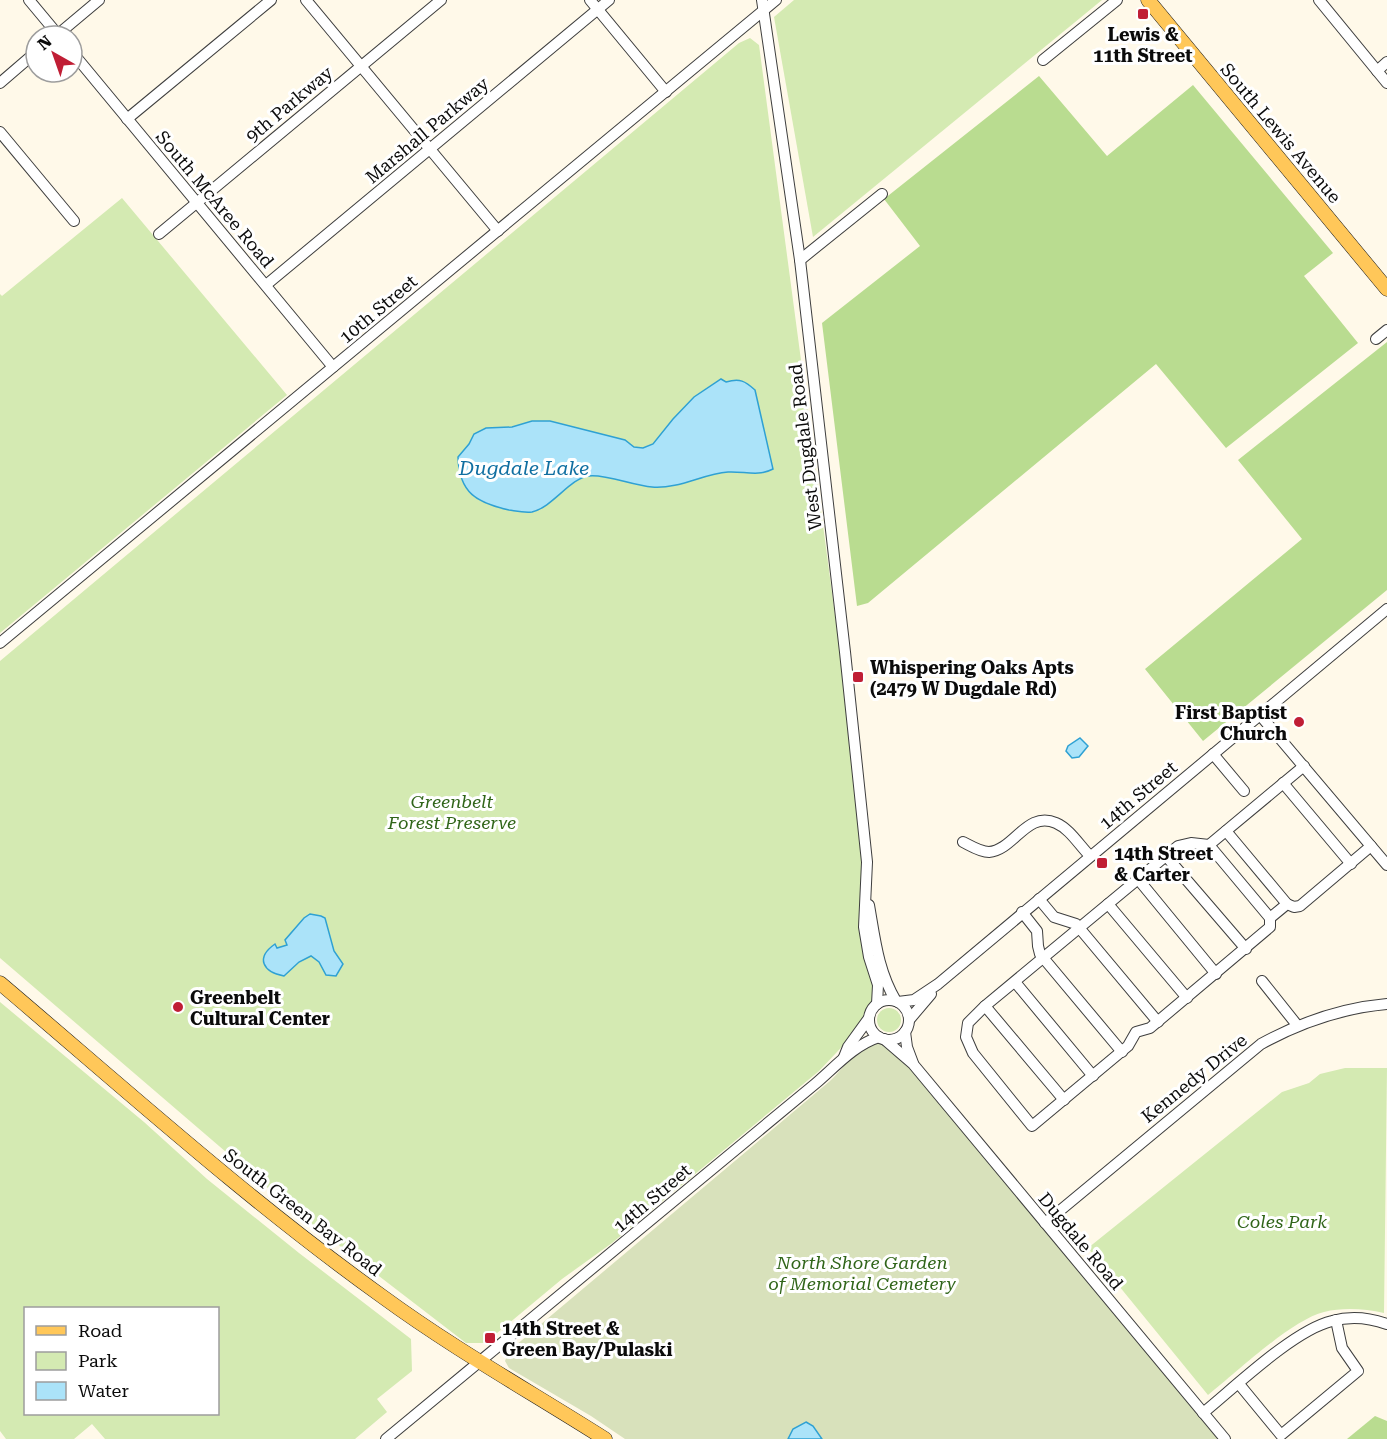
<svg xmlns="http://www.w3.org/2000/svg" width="1387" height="1439" font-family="'Roboto Serif',serif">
  <rect width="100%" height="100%" fill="#fff9e9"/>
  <g fill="#d4eab2" fill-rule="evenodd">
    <polygon points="794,0 1102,0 813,237 774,17"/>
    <polygon points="750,38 759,45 862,818 862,950 874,984 872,1004 854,1034 819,1071 612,1243 562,1279 485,1343 466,1343 297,1213 0,958 0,661 739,43"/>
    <polygon points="122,198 287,395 0,633 0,294 2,296"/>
    <path d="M0 1002 144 1122 207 1179 299 1253 411 1339 412 1371 377 1399 387 1412 355 1439H105L92 1424 74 1439H6L0 1431ZM26 1308H218V1414H26Z"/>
    <circle cx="889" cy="1020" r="12"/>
    <path d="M1345 1068H1387L1384 1313C1365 1309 1344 1307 1324 1312 1291 1320 1236 1373 1208 1395L1088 1248 1282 1092 1309 1083 1320 1074Z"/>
  </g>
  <g fill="#b9dc90">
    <polygon points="1039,76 1107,156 1193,85 1333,253 1304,276 1358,343 1226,448 1156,364 868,603 857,606 822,323 920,246 884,199"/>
    <polygon points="1387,342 1387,590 1203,741 1145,669 1302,539 1238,460"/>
    <polygon points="1375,1416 1387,1421 1387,1439 1347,1439"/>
  </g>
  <path fill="#d8e1bb" d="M879 1043 901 1057 1218 1439H625L591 1416 509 1368 505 1361 509 1351 830 1081C844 1068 859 1044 879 1043Z"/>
  <g fill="#abe3f9" stroke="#2fa1d3" stroke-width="1.5">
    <path d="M721 379 726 382C740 378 745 381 755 390L773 469C758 477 744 471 728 472 702 474 680 489 652 487 634 486 606 474 589 476 570 478 553 507 532 512 524 513 516 511 509 510 477 503 459 493 458 457L469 444 474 434 486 428 512 427 532 421H550L625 440 634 447 643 448 653 444 673 419 694 397Z"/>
    <polygon points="1080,738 1088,746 1079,757 1072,758 1066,751 1068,746"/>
    <path d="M310 914 321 916 325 918 334 951 343 964 336 976 326 975 319 962 311 956 299 962 284 976C263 972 255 958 275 944L277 948 287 945 285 940 304 918Z"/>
    <polygon points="806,1422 813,1426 822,1439 788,1439 793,1429"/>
  </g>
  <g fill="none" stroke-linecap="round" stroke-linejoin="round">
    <g stroke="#3e3e3e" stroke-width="12">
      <g id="minor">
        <polyline points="29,0 59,36"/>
        <polyline points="306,0 498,231"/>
        <polyline points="590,0 666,92"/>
        <polyline points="762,0 800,260 845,652 867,862 864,927 869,957 878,985 877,1004"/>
        <polyline points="1319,0 1387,83"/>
        <polyline points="56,36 99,0"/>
        <polyline points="72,52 333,367"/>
        <polyline points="1043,60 1117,0"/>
        <polyline points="1377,71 1387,62"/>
        <polyline points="0,83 36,52"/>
        <polyline points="127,119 271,0"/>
        <polyline points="0,132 74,221"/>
        <polyline points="159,234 441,0"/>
        <polyline points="800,260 882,194"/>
        <polyline points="266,285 609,0"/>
        <polyline points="1376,339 1387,330"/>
        <polyline points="0,643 776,0"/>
        <polyline points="1260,715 1387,865"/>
        <polyline points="1213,754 1244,791"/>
        <polyline points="1283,783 1351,864"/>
        <polyline points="1226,831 1287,904"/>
        <path d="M963 842C971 846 980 852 989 852 1014 850 1027 810 1056 823 1070 829 1079 845 1090 856"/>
        <polygon points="1191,843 1209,845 1270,918 1270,927 1150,1028 1136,1032 1128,1046 1032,1126 973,1053 966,1037 968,1023 985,1006 1178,846"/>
        <polyline points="1209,845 1304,766"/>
        <polyline points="1166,856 1246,949"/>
        <polyline points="1138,879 1216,974"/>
        <polyline points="1039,899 1054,917 1076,924 1158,1022"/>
        <polyline points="1108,904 1187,998"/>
        <path d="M869 905C875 939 878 971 896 1001"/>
        <polyline points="1022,912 1037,931 1038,946 1040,954 1122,1052"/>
        <polyline points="1270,918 1287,904 1294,907 1300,906 1371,846"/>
        <polyline points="1262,981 1297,1025"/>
        <polyline points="1015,982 1093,1076"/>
        <circle cx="889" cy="1020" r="20"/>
        <polyline points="898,1002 914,1000 938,984 1387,609"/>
        <polyline points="985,1006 1064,1100"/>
        <polyline points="909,1020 931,994"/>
        <polyline points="905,1032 907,1047 913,1063"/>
        <polyline points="884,1039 913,1064 1225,1439"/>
        <polyline points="844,1057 848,1047 869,1018"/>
        <path d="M1045 1223 1261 1044C1301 1022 1342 1008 1387 1004"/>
        <polyline points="1239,1384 1281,1435 1358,1371 1342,1348 1336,1320"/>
        <path d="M1203 1413C1235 1387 1294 1330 1332 1321 1350 1316 1370 1318 1387 1324"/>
        <path d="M386 1439 815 1084C835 1067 854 1045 879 1037"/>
      </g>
    </g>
    <g stroke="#1c1c1c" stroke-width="15">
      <g id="major">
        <polyline points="1148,0 1387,289"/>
        <path d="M0 983C126 1090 249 1201 383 1297 454 1349 531 1392 605 1439"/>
      </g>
    </g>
    <use href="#minor" stroke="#fff" stroke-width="10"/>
    <use href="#major" stroke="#ffc759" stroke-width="14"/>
  </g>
  <g fill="#c01e35" stroke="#fff" stroke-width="2">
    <rect x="1137" y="8" width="12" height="12" rx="3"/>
    <rect x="852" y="671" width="12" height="12" rx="3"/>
    <circle cx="1299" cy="722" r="6"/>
    <rect x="1096" y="857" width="12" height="12" rx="3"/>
    <circle cx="178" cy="1007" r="6"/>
    <rect x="484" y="1332" width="12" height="12" rx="3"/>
  </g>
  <g text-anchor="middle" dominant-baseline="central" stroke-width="6" stroke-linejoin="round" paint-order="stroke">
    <g font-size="18" font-weight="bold" fill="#0b0b0b" stroke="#fff" text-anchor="start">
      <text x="1143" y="34" text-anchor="middle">Lewis &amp;<tspan x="1143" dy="21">11th Street</tspan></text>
      <text x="870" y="667">Whispering Oaks Apts<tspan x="870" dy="21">(2479 W Dugdale Rd)</tspan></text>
      <text x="1287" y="712" text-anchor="end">First Baptist<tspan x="1287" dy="21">Church</tspan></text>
      <text x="1114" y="853">14th Street<tspan x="1114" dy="21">&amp; Carter</tspan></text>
      <text x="190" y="997">Greenbelt<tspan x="190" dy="21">Cultural Center</tspan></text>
      <text x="502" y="1328">14th Street &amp;<tspan x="502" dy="21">Green Bay/Pulaski</tspan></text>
    </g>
    <g font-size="18" fill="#0b0b0b" stroke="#fff">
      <text transform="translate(289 104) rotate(-40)">9th Parkway</text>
      <text transform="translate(427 130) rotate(-40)">Marshall Parkway</text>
      <text transform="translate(1281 133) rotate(50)">South Lewis Avenue</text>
      <text transform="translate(215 199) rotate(50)">South McAree Road</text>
      <text transform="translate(378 309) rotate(-40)">10th Street</text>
      <text transform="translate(805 447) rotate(-97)">West Dugdale Road</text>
      <text transform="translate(1138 795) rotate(-40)">14th Street</text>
      <text transform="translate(1194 1078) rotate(-39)">Kennedy Drive</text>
      <text transform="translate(652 1198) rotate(-40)">14th Street</text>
      <text transform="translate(303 1212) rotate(38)">South Green Bay Road</text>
      <text transform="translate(1081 1241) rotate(50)">Dugdale Road</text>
    </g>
    <g font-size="18" font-style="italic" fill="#306519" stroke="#fff">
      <text x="452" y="801">Greenbelt<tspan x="452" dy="21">Forest Preserve</tspan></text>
      <text x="1282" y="1221">Coles Park</text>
      <text x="862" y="1262">North Shore Garden<tspan x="862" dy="21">of Memorial Cemetery</tspan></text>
    </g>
    <g font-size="20" font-style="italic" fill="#106fa1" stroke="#fff">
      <text x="524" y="468">Dugdale Lake</text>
    </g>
  </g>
  <rect x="24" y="1307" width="195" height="108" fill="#ffffff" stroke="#9d9d9d" stroke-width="1.5"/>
  <rect x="36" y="1326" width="30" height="9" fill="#ffc759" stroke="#9d9d9d" stroke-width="1.5"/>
  <text x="78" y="1337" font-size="18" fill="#0b0b0b">Road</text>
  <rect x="36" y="1352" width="30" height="18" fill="#d4eab2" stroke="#9d9d9d" stroke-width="1.5"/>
  <text x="78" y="1367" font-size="18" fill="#0b0b0b">Park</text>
  <rect x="36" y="1382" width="30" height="18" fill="#abe3f9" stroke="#9d9d9d" stroke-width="1.5"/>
  <text x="78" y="1397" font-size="18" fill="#0b0b0b">Water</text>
  <g transform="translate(54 54) rotate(320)"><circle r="28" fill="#ffffff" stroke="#9d9d9d" stroke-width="1.5"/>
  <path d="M0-4.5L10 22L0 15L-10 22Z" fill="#c01e35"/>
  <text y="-9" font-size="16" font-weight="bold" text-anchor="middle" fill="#0b0b0b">N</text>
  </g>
</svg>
